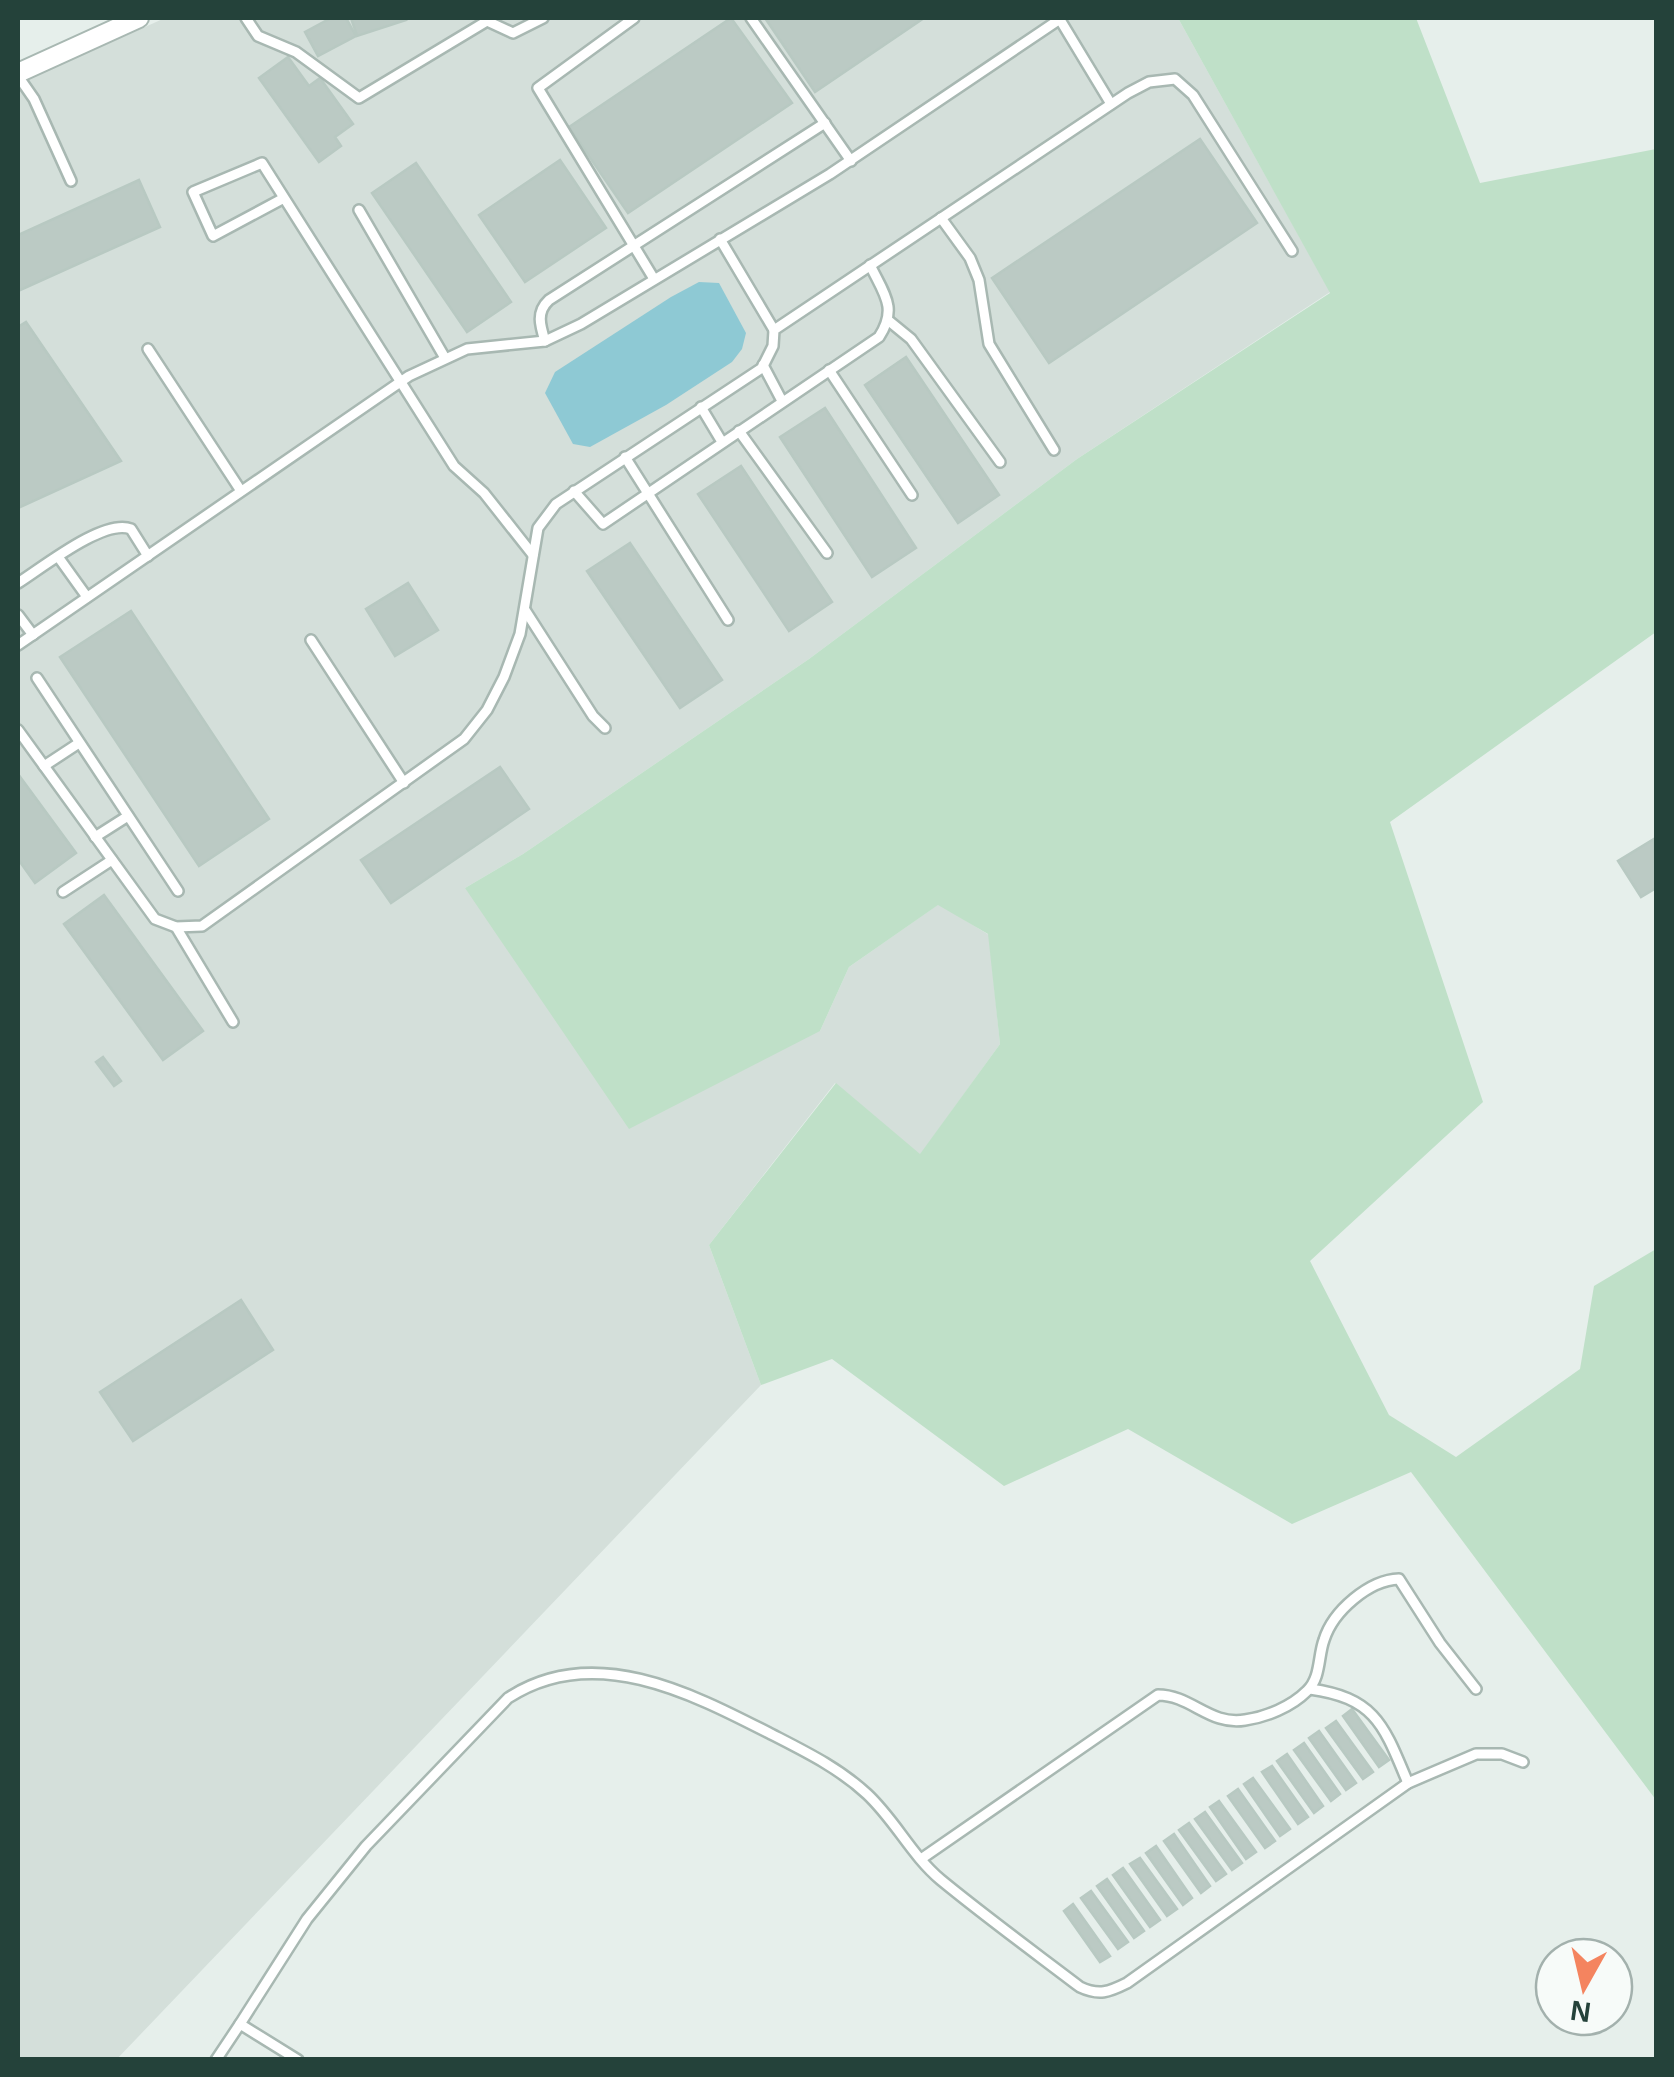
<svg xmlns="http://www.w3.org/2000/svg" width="1674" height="2077" font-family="Helvetica,sans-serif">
  <rect width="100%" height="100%" fill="#e6efeb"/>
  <polygon fill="#d4dfda" points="165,18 1178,18 1330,292 1077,459 809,659 523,854 465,888 820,1031 849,967 939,904 989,935 1000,1044 920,1155 835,1083 709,1245 761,1385 116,2060 18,2059 18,84"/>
  <polygon fill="#bfe0c8" points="1178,18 1416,18 1480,183 1656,149 1656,632 1390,822 1483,1102 1310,1261 1389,1415 1456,1457 1580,1369 1594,1286 1656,1249 1656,1800 1411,1472 1292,1524 1128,1429 1004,1486 832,1359 761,1385 709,1245 836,1083 920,1154 1000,1044 988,934 938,905 849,967 820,1031 629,1129 465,888 523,854 809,659 1077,459 1330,293"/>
  <polygon fill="#8ec9d4" points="699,282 719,283 746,333 742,349 732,362 666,405 590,447 573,444 545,393 555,372 671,297"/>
  <g fill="#bbcac4" stroke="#b8c9c2" stroke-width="2.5">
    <polygon points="331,18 346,18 356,36 318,56 305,32"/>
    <polygon points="351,18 405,18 406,20 357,36"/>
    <polygon points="731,18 792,103 628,213 569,127"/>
    <polygon points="765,18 924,18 815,92"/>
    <polygon points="288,57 309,86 320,78 353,124 335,137 341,146 319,162 259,78"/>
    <polygon points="1200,139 1257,223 1049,363 992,278"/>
    <polygon points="560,160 606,228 525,282 479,215"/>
    <polygon points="416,163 511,302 467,332 372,193"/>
    <polygon points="139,180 160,227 18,291 18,235"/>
    <polygon points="26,322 121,461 18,508 18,327"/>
    <polygon points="906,357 999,495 958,523 865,385"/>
    <polygon points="825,408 916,548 872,577 780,437"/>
    <polygon points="741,466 832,602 789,631 698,494"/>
    <polygon points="630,543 722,680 680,708 587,571"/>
    <polygon points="408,583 438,630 395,656 366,609"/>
    <polygon points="131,611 269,819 199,866 60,657"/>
    <polygon points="500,767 529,809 391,903 361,860"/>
    <polygon points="18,774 76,853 35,883 18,859"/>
    <polygon points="1654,839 1656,888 1641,897 1618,861"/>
    <polygon points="104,895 203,1031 163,1060 64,924"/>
    <polygon points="103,1057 121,1081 114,1086 96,1062"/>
    <polygon points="241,1300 273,1350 133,1441 100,1392"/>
    <polygon points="1352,1709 1389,1760 1379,1767 1343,1716"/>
    <polygon points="1336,1721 1373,1772 1363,1779 1326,1728"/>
    <polygon points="1319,1731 1356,1783 1346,1790 1309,1738"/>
    <polygon points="1304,1743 1340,1794 1331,1801 1294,1750"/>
    <polygon points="1287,1754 1323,1806 1314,1813 1277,1761"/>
    <polygon points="1272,1766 1308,1817 1298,1824 1262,1772"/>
    <polygon points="1253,1778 1290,1829 1280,1836 1244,1784"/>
    <polygon points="1238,1789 1275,1841 1265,1848 1228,1796"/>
    <polygon points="1219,1801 1256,1852 1246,1859 1210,1807"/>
    <polygon points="1205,1812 1242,1863 1232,1870 1195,1819"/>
    <polygon points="1189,1823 1226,1874 1216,1881 1179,1830"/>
    <polygon points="1174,1834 1210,1886 1201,1893 1164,1841"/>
    <polygon points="1156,1846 1192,1898 1183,1905 1146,1853"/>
    <polygon points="1140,1858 1177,1909 1167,1916 1130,1864"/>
    <polygon points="1123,1868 1160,1920 1150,1927 1113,1875"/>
    <polygon points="1107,1879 1144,1931 1134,1938 1097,1886"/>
    <polygon points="1091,1891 1128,1942 1118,1949 1081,1898"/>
    <polygon points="1073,1904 1110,1956 1100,1962 1064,1911"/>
  </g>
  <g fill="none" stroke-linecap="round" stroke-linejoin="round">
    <g stroke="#a8b8b2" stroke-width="14">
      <g id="lane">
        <polyline points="246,18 258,36 296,52 359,98 487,21"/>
        <polyline points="634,18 538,88 654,279"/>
        <polyline points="751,18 851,161"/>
        <polyline points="1059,18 1111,104"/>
        <polyline points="487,21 513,33 543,18"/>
        <polyline points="18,76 34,99 71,181"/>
        <polyline points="284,198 213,236 193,192 262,163 454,466 484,493 533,555"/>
        <polyline points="359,210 445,358"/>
        <polyline points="941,218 970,258 979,280 989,344 1054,450"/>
        <polyline points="720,239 774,330"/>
        <polyline points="889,321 911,339 1000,462"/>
        <path d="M545 341C540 325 536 312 549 300L825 123"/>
        <polyline points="148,349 241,491"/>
        <polyline points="763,365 782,401"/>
        <polyline points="829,370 912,495"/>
        <polyline points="701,407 722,442"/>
        <polyline points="739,431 827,553"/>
        <polyline points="625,457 728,620"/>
        <path d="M574 491 603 524 879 337C898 308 884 294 870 265"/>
        <polyline points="59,558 87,597"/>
        <path d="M18 583C42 568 104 518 131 529L148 556"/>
        <polyline points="525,610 593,716 605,728"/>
        <polyline points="18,615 33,635"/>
        <polyline points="311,640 404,783"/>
        <polyline points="18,645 409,376 467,349 545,341 581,324 830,174 1060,19"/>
        <polyline points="37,678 178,891"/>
        <polyline points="18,730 155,919 176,927 202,926 464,739 487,710 504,677 520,634 538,528 556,504 762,368 773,346 774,330 1128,93 1149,82 1175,79 1193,95 1292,251"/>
        <polyline points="44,766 79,743"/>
        <polyline points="95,837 128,816"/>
        <polyline points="63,892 112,860"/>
        <polyline points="176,927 233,1022"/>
        <path d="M1310 1689C1376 1698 1384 1726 1408 1783"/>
        <path d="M921 1859 1158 1695C1191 1695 1210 1726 1245 1720 1266 1717 1291 1707 1307 1691 1321 1678 1318 1656 1324 1640 1333 1611 1369 1580 1399 1579L1440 1643 1476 1689"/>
        <path d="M240 2024 307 1919 366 1846 508 1698C593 1642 691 1693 771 1734 806 1752 839 1768 867 1794 895 1820 912 1856 941 1880 986 1917 1034 1952 1080 1987 1099 1996 1109 1992 1127 1983L1408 1783 1476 1754H1502L1523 1762"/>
        <polyline points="216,2060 240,2024 298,2060"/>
      </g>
    </g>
    <g stroke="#a8b8b2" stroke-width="22">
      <polyline id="street" points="18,73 139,18"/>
    </g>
    <use href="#lane" stroke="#fff" stroke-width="9"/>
    <use href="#street" stroke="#fff" stroke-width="18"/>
  </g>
  <rect width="1674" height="2077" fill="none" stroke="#24423a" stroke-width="40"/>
  <g transform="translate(1584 1987) rotate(188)"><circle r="48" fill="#f7fbf9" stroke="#a3b1ad" stroke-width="2.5"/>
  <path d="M0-8L18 38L0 25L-18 38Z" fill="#f4845f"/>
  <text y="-15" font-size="28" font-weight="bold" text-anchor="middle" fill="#24423a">N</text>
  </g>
</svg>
